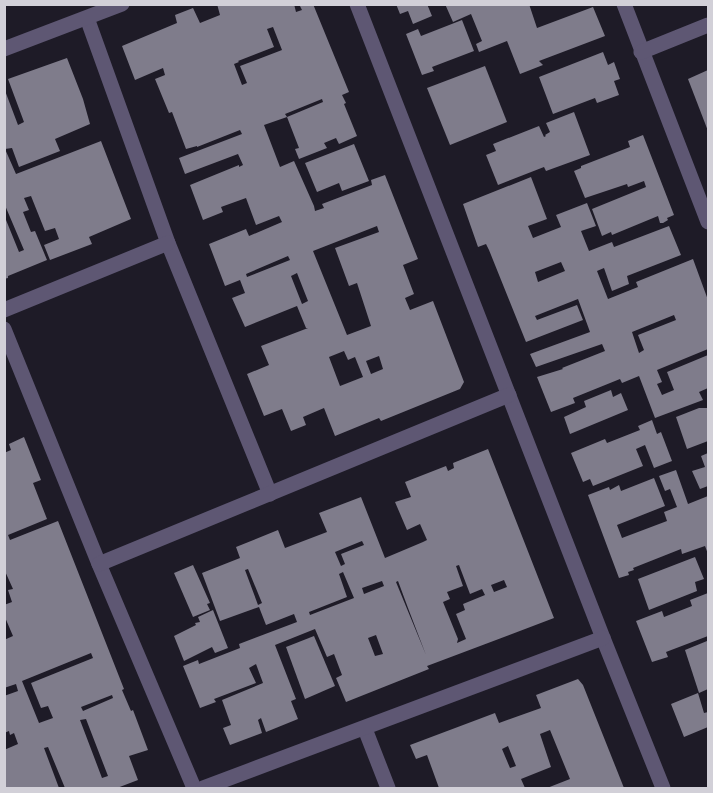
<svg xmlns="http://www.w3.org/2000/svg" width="713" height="793" font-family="'Titillium Web',sans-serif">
  <rect width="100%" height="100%" fill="#1e1b27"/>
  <g fill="#7f7c8b" fill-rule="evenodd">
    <path d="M217 4H294L296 12 302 10 299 4H313L349 92 342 95 346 103 344 104 357 136 339 144 336 138 324 143 327 148 299 159 295 149 299 148 287 117 264 125 280 167 294 161 314 206 315 211 324 208 322 204 372 185 371 180 385 175 418 259 403 265 414 294 405 298 410 310 433 301 464 382 460 389 381 421 379 418 335 436 324 408 303 417 306 425 291 431 282 409 264 416 247 374 269 365 261 346 308 328H306L297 306 245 327 232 298 245 293 240 280 225 286 209 244 246 229 249 236 282 222 279 216 256 225 246 198 221 207 223 212 203 220 190 185 239 165V167L243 165 238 154 185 174 179 158 242 134 240 130 197 147V146L186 149 172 112 169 113 155 79 165 75 163 68 135 80 122 46 177 23 175 15 193 8 200 23 220 15ZM273 27 282 50 240 66 247 83 242 85 234 64 239 62 238 61 274 47 267 29ZM322 99 323 102 287 117 285 114ZM377 226 379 232 335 248 349 286 357 283 371 326 347 335 313 251ZM288 256 290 260 247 277 246 274ZM297 273 308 301 302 304 291 276ZM344 351 348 360 355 357 363 377 340 386 329 357ZM379 356 383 369 371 374 366 361Z"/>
    <polygon points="396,4 427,4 432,16 413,24 408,11 400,14"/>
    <polygon points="445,4 529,4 537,28 593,7 605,36 539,61 543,65 520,74 507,41 479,52 476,44 482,41 471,14 453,22"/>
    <polygon points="462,20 474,51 432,67 434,71 422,75 406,34 418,29 421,36"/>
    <polygon points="603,52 608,65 614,62 620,79 614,81 619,95 597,103 595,98 553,114 539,77"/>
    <polygon points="67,58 83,99 90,124 55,139 60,151 19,167 12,148 5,149 16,174 101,141 131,219 89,237 92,244 50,260 44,245 59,239 55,228 45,231 31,196 24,198 29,210 23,212 31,232 35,231 47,260 8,276 8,278 4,279 4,215 19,252 24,250 4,203 4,88 18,125 24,122 8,79"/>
    <polygon points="485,66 507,122 450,145 427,88"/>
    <polygon points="708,70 708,131 688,79"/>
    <polygon points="574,112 590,155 546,171 544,167 498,185 486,155 496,151 493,144 539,126 544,137 546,136 545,135 550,132 546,123"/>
    <polygon points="643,135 674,215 667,218 668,220 663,223 660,223 658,216 612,235 611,232 602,236 592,209 646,187 644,181 628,187 627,184 585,198 574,171 581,168 581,166 630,147 628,141"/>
    <polygon points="354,144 369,181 342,191 339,183 317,192 305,163"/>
    <path d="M531 177 547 219 528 226 533 238 561 227 556 215 587 203 596 226 581 231 589 251 612 242 614 247 669 226 681 255 627 276 629 284 612 291 604 268 597 271 608 299 638 287 636 282 693 259 708 300V349L657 370 662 382 657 384 662 395 674 390 667 372 708 355V388L699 392 703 400 655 418 639 376 622 383 620 379 573 398 575 403 551 412 537 377 563 369 562 368 605 351 602 344 536 367 530 354 590 332 578 299 535 316 537 320 577 305 583 320 526 342 489 250 486 244 478 247 463 204ZM561 262 565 271 538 282 535 272ZM674 315 676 320 638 335 644 350 639 353 632 332Z"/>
    <polygon points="611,390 613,397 621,393 628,410 570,434 564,417 586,407 584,401"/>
    <polygon points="699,408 708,408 708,441 687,449 676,417"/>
    <polygon points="652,420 657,434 661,432 672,461 654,468 645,445 636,449 643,466 593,486 590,479 583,482 571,453 605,439 607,443 640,430 638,426"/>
    <path d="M24 437 41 480 33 483 47 519 8 535 10 540 58 521 124 689 122 690 131 711 133 710 148 750 129 756 138 780 117 788H65L48 747 44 748 59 788H4V750L18 744 14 733 10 735 9 731 4 733V696L18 691 16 684 4 688V640L13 636 4 615V605L12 602 8 590 13 589 4 569V453L11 450 9 444ZM91 653 93 658 31 683 41 708 48 706 53 718 39 723 22 681ZM112 695 113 698 83 711 81 707ZM86 719 108 776 102 778 80 720Z"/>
    <path d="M488 449 554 618 427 666 429 669 346 702 336 678 342 675 334 654 327 657 315 629 275 645 296 699 291 701 298 719 266 732 261 718 258 720 262 733 230 745 223 728 231 725 222 700 263 683 256 664 249 668 256 683 214 699 216 702 200 708 183 666 198 660 199 664 240 648 239 644 297 622 294 614 266 625 259 607 220 621 202 573 240 558 236 547 278 530 285 548 327 532 319 513 361 497 385 558 423 542 427 540 420 524 407 530 395 502 411 497 405 482 446 466 448 471 454 468 453 463ZM362 541 364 545 341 554 345 564 341 566 335 552ZM459 565 470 594 482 589 485 595 463 604 465 610 456 614 466 639 457 643 458 639 443 602 450 599 447 592 463 586 456 566ZM248 569 262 603 258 605 245 570ZM343 572 354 598 310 615 309 612 347 597 339 574ZM504 580 507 587 494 592 491 585ZM382 581 384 586 364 594 362 588ZM398 581 408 608 426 655 396 582ZM376 635 383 654 375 656 368 638Z"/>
    <polygon points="708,453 708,486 700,489 692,471 705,467 701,456"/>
    <polygon points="676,470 688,504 708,496 708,554 705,546 682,554 681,549 633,568 634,570 628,572 629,575 619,578 588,495 609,487 610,490 619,485 621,491 654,478 665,506 617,525 622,538 667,521 664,512 677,507 670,489 665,491 659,476"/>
    <polygon points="695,557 704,579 695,582 697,591 649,610 638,579"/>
    <polygon points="193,565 210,603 207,604 210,610 193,617 174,573"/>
    <polygon points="708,593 708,636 666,652 668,657 652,662 636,621 662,611 664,617 692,606 690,600"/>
    <polygon points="213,610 228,648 215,653 212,647 184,661 174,636 196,625 195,623 200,622 198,617"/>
    <polygon points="314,636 335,686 305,699 286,647"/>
    <polygon points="707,641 708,689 699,693 685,650"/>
    <path d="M578 679 583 685 624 788H547L570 779 550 730 540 734 551 767 521 779 525 788H476L475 787 439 788 427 755 416 759 410 745 495 713 499 723 541 708 536 695ZM508 746 516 766 510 768 502 749Z"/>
    <polygon points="698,693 704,713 708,712 708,727 684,737 671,704"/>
  </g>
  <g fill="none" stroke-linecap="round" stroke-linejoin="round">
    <g stroke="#5e5773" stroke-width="15">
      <polyline points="357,4 603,638 663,788"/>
      <polyline points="624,4 708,222"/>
      <polyline points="87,18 168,243 270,494"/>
      <polyline points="4,49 122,4"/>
      <polyline points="641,52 708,25"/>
      <polyline points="4,310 168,243"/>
      <polyline points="4,329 99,564 194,788"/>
      <polyline points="99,564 509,395"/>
      <polyline points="365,729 388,788"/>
      <polyline points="203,788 603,638"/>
    </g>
  </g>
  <rect width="713" height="793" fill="none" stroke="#d2d0d8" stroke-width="12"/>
</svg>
